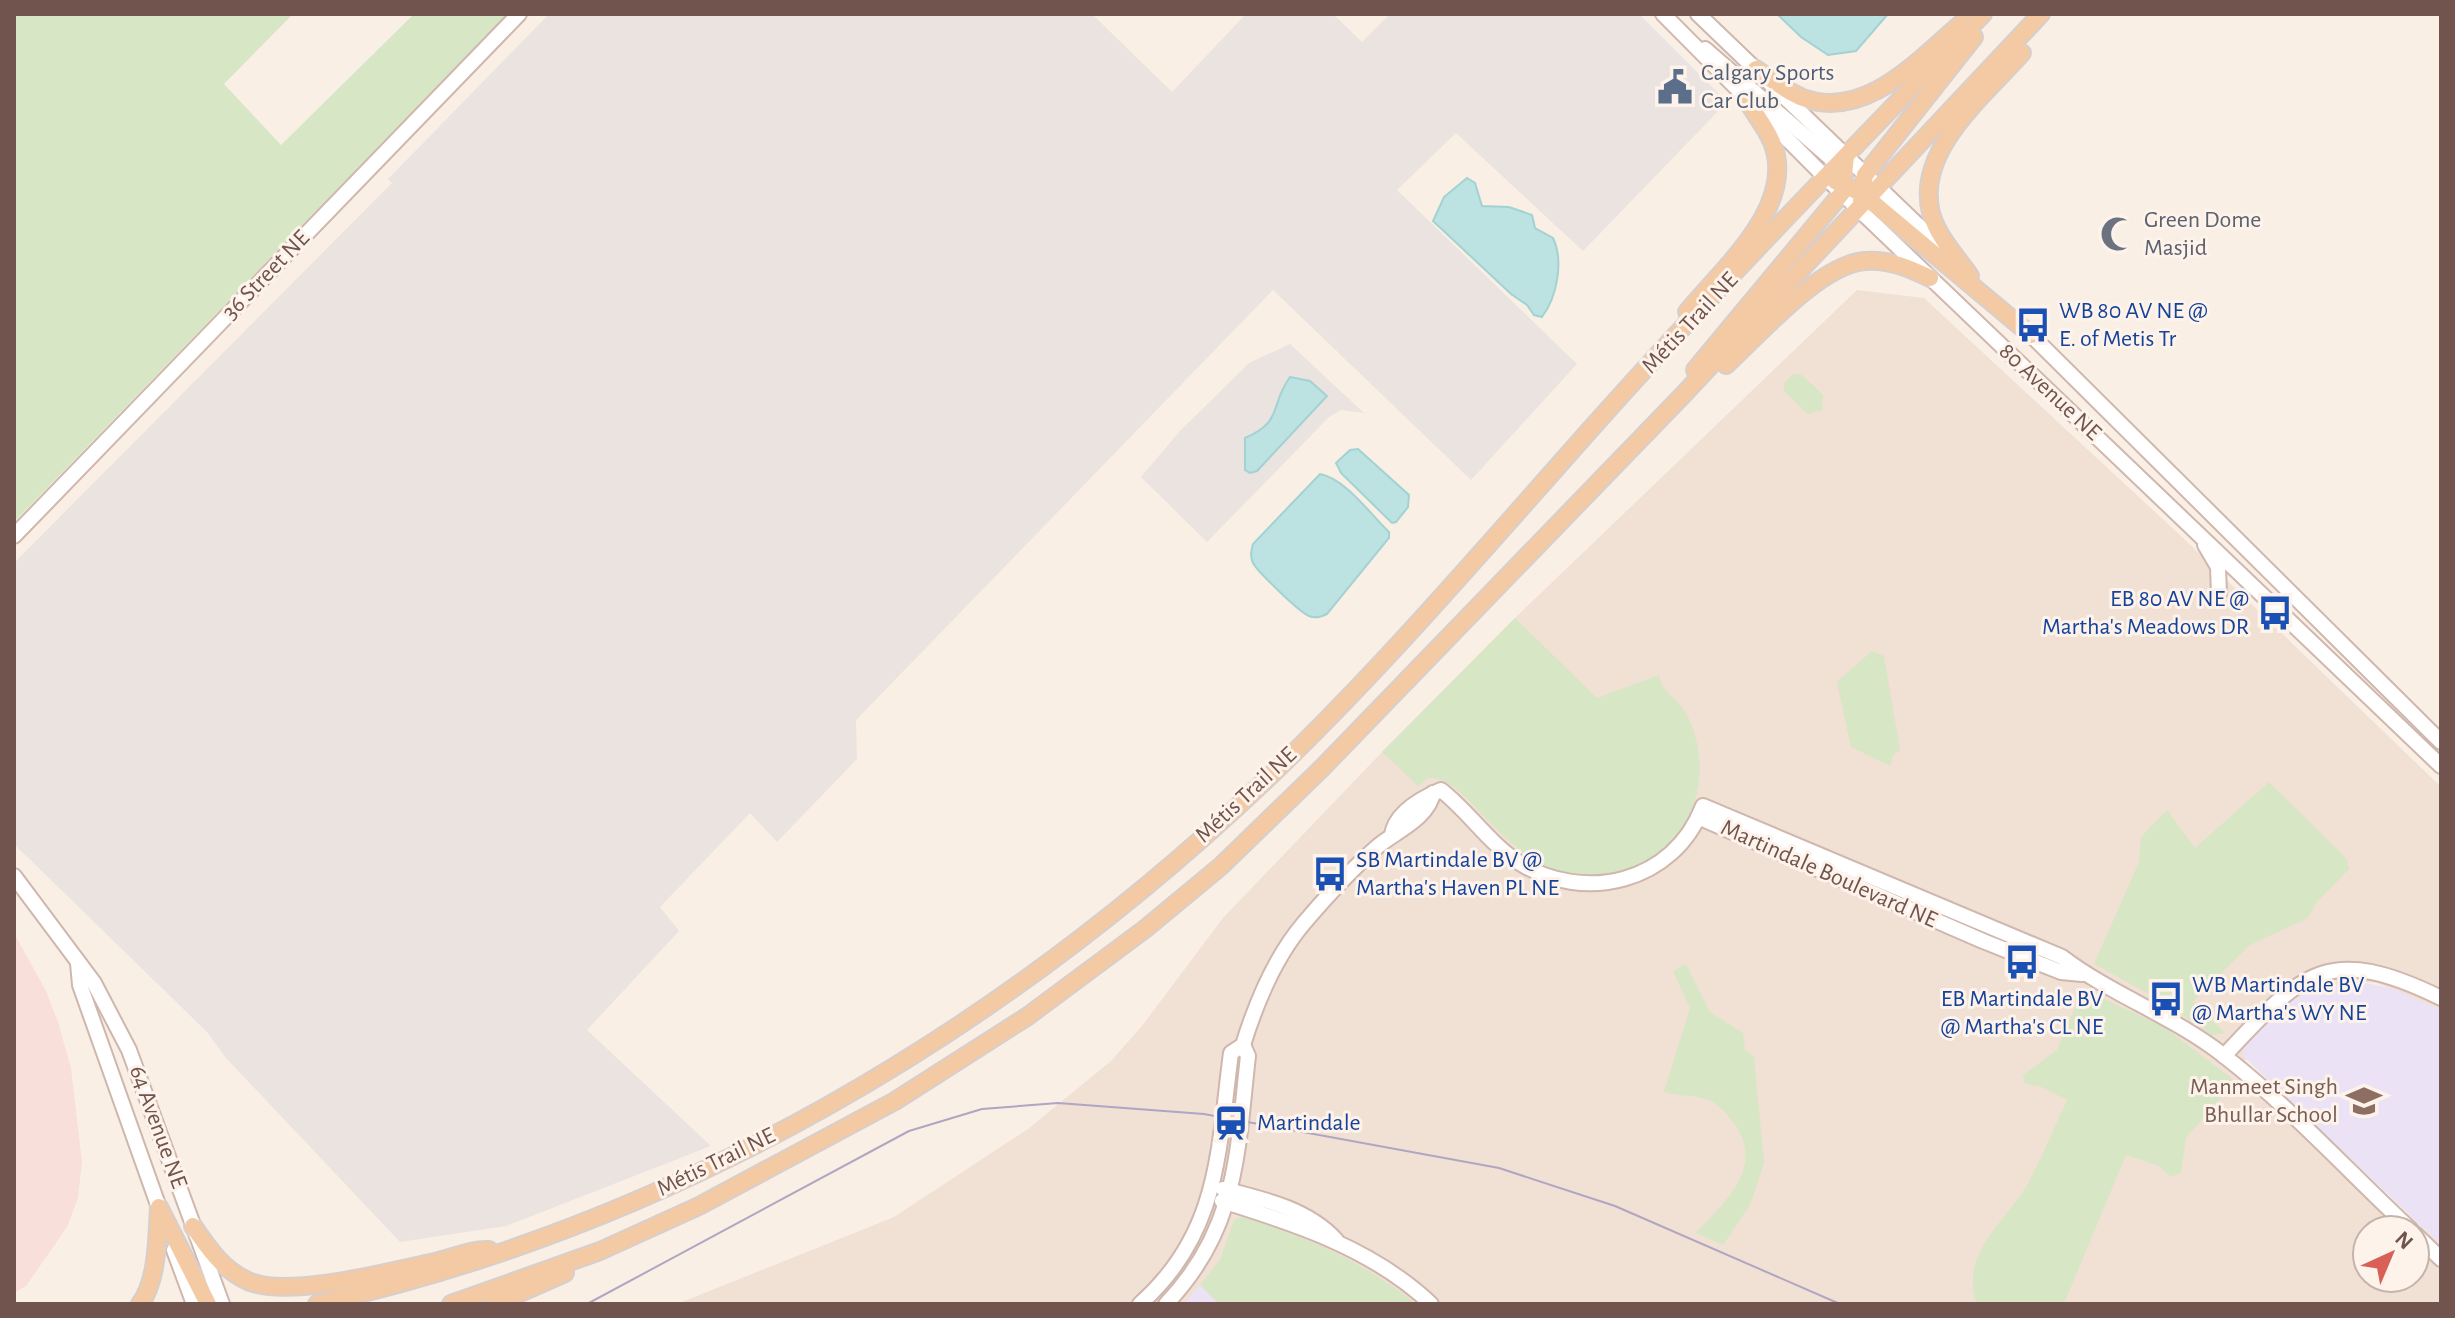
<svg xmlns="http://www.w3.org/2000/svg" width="2455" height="1318" font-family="'Alegreya Sans',sans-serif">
  <rect width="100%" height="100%" fill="#faefe5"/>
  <path fill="#f1e0d4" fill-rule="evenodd" d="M1857 290 1924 298 2182 537 2441 787V1010L2377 983 2357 981 2317 987 2281 1006 2245 1061 2441 1245V1304H677L894 1217 1028 1129 1111 1061 1142 1026 1223 918 1382 752 1515 618ZM2367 1230H2415V1278H2367Z"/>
  <polygon fill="#f9dfda" points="14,933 46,991 58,1022 71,1068 82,1162 78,1198 67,1227 26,1286 14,1293"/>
  <g fill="#eae3df">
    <polygon points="549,14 1092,14 1172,92 1246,14 1333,14 1362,42 1390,14 1639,14 1727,102 1583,251 1456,133 1397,190 1577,364 1471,480 1273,290 856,720 857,759 777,842 750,813 660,907 679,931 587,1030 711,1146 506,1226 400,1242 226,1058 207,1032 14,844 14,563 392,183 388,179"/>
    <polygon points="1290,344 1364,413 1341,410 1329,417 1207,542 1141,477 1179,432 1249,363"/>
  </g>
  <g fill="#ece2f6">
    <polygon points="2357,981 2394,989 2441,1010 2441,1245 2243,1056 2245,1045 2281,1006 2317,987"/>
    <polygon points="1200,1285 1219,1304 1184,1304"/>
  </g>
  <g fill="#d7e6c5">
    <polygon points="14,14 293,14 224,84 281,145 414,14 507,14 14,522"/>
    <polygon points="1793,374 1802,375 1823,395 1822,410 1808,414 1784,391 1784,383"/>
    <path d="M1515 618 1597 698 1659 675C1662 693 1674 695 1683 709 1691 720 1696 735 1698 749 1703 778 1697 807 1680 831 1660 857 1635 872 1603 875 1507 885 1473 775 1429 778L1418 786 1382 752Z"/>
    <polygon points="1872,651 1884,656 1900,750 1893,755 1890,766 1851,747 1837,682"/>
    <polygon points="2269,782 2347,859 2349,869 2316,903 2308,918 2250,945 2192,1002 2225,1033 2212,1035 2160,1000 2094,964 2139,862 2141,837 2167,810 2195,848"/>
    <path d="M1686 964 1710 1012 1743 1033 1745 1050 1754 1056 1764 1163 1750 1205 1723 1245 1696 1233C1725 1202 1766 1167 1734 1123 1727 1114 1718 1103 1706 1099 1693 1095 1677 1096 1664 1092L1690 1008 1673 971Z"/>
    <path d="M2083 989 2164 1027 2235 1081 2186 1138 2181 1173 2171 1177 2159 1166 2126 1155 2065 1301 2060 1304H1977C1959 1254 2003 1225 2027 1185 2042 1158 2054 1128 2067 1100L2039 1086 2025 1084 2023 1075 2057 1050Z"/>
    <path d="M1242 1217C1304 1236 1365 1262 1416 1304H1219L1200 1285 1220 1260 1234 1220Z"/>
  </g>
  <g fill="#bce2e2" stroke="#a3d2d2" stroke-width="2">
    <polygon points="1777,14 1888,14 1856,51 1828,55 1801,37"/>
    <path d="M1467 178 1475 183 1482 206 1509 207 1532 215 1535 228 1553 238C1564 261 1557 297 1542 317L1534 315 1527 305 1511 294 1433 221 1444 197Z"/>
    <path d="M1290 377 1310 381 1327 396 1257 471 1250 473 1245 470V438C1284 421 1269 406 1290 377Z"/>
    <polygon points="1358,449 1409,495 1408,507 1396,522 1392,523 1341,473 1336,463 1350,450"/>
    <path d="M1320 474C1346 479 1370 514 1389 532V538L1327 614C1321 617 1315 619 1309 616 1298 611 1258 572 1253 563 1250 556 1251 551 1253 544Z"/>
  </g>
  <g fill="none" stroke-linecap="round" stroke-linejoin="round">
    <g stroke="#cfb7ad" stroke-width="18">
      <g id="secondary">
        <polyline points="1663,14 1826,178 2441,766"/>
        <polyline points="1698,14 1949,255"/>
        <polyline points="1705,49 1843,169"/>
        <polyline points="2024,328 2441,742"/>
        <polyline points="14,536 519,14"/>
        <polyline points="2205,545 2218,567 2219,594"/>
        <polyline points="1698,817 1983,941 2061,972 2082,974"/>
        <path d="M1392 835C1395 813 1422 798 1441 790 1468 811 1489 843 1518 862 1584 904 1674 883 1703 806L2062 957C2112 995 2173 1016 2223 1055 2290 1107 2349 1172 2411 1230"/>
        <polyline points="14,876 94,983 129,1050 222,1304"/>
        <polyline points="78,963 80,985 162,1216"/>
        <path d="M2224 1056C2303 971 2328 943 2441 998"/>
        <path d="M1223 1189C1263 1199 1308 1209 1336 1240"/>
        <path d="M1222 1201C1296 1224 1373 1249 1431 1304"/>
        <polyline points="2415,1234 2441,1259"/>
        <polyline points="174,1250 194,1304"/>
        <path d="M1140 1304C1220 1233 1218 1150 1231 1053L1243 1045C1256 1003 1275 957 1304 923 1326 897 1351 870 1377 847 1394 832 1428 819 1433 793"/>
        <path d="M1166 1304C1238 1229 1237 1153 1248 1056L1243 1045"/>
      </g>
    </g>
    <g stroke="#d7cfcd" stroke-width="20">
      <g id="primary">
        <path d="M1756 69C1771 79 1787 92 1803 98 1866 121 1919 59 1962 23"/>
        <polyline points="1835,181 1861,193 2031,335"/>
        <polyline points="1861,200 1865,175 1974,37"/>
        <path d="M1970 276C1956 256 1937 236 1931 213 1915 150 1985 95 2022 53"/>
        <path d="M1687 312C1723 268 1798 205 1772 142 1766 127 1754 113 1746 99"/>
        <path d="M1726 365C1758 336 1820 264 1865 261 1889 259 1909 268 1930 278"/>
        <polyline points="1695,370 1842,193 1846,156"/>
        <polyline points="159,1207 208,1304"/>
        <path d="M193 1226C208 1248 223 1270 248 1281 288 1299 392 1271 435 1262 452 1258 472 1249 489 1250"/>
        <path d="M140 1304C158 1280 157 1237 159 1208"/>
        <path d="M317 1304C677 1224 1002 1031 1268 778 1385 666 1490 542 1597 422 1722 282 1853 148 1983 14"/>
        <polyline points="451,1304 600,1251 699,1206 895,1101 1028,1016 1145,929 1221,866 1323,767 1682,396 2041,14"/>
        <polyline points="495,1304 565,1273"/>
      </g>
    </g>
    <use href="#secondary" stroke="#fff" stroke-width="14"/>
    <use href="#primary" stroke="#f3caa3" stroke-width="16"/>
    <polyline stroke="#b0a5c2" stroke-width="2" points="587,1304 909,1131 982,1109 1058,1103 1204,1114 1499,1168 1615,1206 1840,1304"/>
  </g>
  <defs>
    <g id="civic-bare" transform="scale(2.76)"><path d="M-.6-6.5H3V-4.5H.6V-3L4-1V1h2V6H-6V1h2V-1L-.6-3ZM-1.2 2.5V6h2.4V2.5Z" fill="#5c6f8a" stroke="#fdf3eb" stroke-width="2.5" paint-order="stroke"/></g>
    <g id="mosque-bare" transform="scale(2.76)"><path d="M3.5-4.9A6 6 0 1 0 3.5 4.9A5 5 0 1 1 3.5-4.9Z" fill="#6b7280" stroke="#fdf3eb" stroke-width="2.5" paint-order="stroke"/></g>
    <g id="bus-bare" transform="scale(2.76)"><path d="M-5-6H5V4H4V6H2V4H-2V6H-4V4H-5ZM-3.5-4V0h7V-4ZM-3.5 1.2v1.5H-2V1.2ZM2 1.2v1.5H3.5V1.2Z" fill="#1a4fb4" stroke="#fdf3eb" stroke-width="2.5" paint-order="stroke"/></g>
    <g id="school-bare" transform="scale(2.76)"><path d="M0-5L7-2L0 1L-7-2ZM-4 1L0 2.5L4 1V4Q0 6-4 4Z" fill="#8d6e63" stroke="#fdf3eb" stroke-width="2.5" paint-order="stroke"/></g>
    <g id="station-bare" transform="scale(2.76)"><path d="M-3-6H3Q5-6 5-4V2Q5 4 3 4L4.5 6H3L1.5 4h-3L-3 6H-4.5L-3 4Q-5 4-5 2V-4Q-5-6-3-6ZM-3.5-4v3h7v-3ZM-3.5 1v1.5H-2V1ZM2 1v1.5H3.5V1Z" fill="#1a4fb4" stroke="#fdf3eb" stroke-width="2.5" paint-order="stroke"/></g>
  </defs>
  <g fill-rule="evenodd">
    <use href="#civic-bare" x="1675" y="87"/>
    <use href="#mosque-bare" x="2118" y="234"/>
    <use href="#bus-bare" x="2033" y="325"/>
    <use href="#bus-bare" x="2275" y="613"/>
    <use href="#bus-bare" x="1330" y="874"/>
    <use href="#bus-bare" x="2022" y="962"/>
    <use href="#bus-bare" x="2166" y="999"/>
    <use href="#school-bare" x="2364" y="1101"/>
    <use href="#station-bare" x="1231" y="1123"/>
  </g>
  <g text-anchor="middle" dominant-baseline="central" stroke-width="6" stroke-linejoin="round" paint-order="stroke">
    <g font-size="24" fill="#4e5e75" stroke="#fdf3eb" text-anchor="start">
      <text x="1701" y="73">Calgary Sports<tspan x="1701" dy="28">Car Club</tspan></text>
    </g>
    <g font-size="24" fill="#5b616d" stroke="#fdf3eb" text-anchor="start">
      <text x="2144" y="220">Green Dome<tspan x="2144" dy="28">Masjid</tspan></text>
    </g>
    <g font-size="24" fill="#70544d" stroke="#fdf3eb">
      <text transform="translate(266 275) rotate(-46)">36 Street NE</text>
      <text transform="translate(1690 323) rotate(-47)">Métis Trail NE</text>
      <text transform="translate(2050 392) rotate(43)">80 Avenue NE</text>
      <text transform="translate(1246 795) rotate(-43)">Métis Trail NE</text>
      <text transform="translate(1829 874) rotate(24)">Martindale Boulevard NE</text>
      <text transform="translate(158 1127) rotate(70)">64 Avenue NE</text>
      <text transform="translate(716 1162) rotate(-26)">Métis Trail NE</text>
    </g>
    <g font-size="24" fill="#164399" stroke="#fdf3eb" text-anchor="start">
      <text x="2059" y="311">WB 80 AV NE @<tspan x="2059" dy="28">E. of Metis Tr</tspan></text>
      <text x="2249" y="599" text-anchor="end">EB 80 AV NE @<tspan x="2249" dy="28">Martha's Meadows DR</tspan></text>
      <text x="1356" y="860">SB Martindale BV @<tspan x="1356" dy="28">Martha's Haven PL NE</tspan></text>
      <text x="2192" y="985">WB Martindale BV<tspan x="2192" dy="28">@ Martha's WY NE</tspan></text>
      <text x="2022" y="999" text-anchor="middle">EB Martindale BV<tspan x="2022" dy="28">@ Martha's CL NE</tspan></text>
      <text x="1257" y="1123">Martindale</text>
    </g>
    <g font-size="24" fill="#785e54" stroke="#fdf3eb" text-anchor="end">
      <text x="2338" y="1087">Manmeet Singh<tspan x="2338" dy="28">Bhullar School</tspan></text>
    </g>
  </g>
  <rect width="2455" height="1318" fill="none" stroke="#70544d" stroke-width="32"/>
  <g transform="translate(2391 1254) rotate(44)"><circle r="38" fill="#fdf3eb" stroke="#c5b3ac" stroke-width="2"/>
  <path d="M0-6L14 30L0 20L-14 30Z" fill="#d96056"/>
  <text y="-12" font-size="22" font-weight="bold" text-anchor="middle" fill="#70544d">N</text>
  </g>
</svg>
